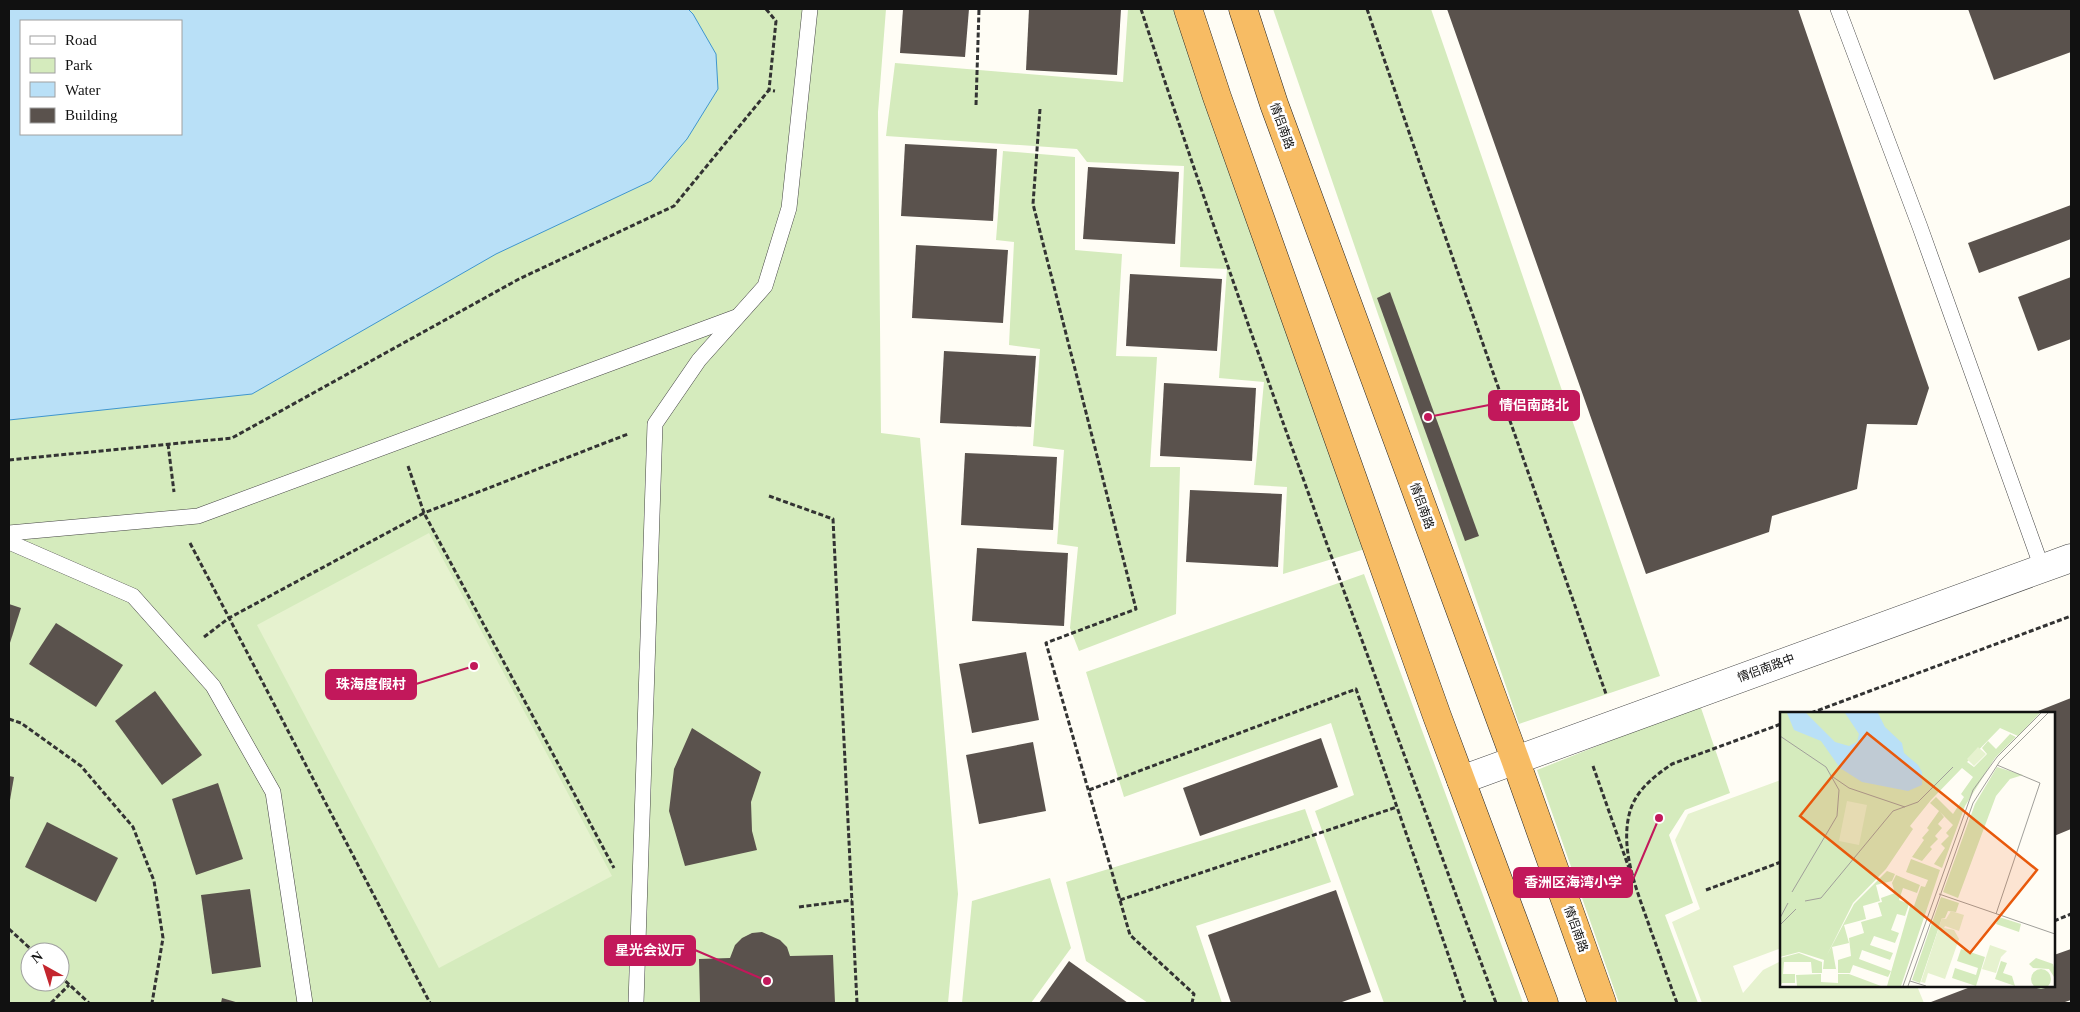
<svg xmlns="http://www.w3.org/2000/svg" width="2080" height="1012" font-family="'Times New Roman','Noto Sans SC',serif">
  <rect width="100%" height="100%" fill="#fffdf5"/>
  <g fill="#d5ebbd" fill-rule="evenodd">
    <path d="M9 9H886L878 112 881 433 920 438 958 894 948 1003H9ZM21 21H181V134H21ZM30 952H60V982H30Z"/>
    <polygon points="1128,9 1178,9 1365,549 1283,574 1287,487 1254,485 1264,382 1219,378 1227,269 1180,267 1184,166 1087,162 1077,149 886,136 895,63 1123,82"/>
    <polygon points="1273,9 1431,9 1660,676 1519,724"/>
    <polygon points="1003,151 1075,157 1075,250 1122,254 1116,356 1157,357 1150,467 1180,467 1176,614 1079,651 1070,628 1078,547 1057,544 1064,450 1033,446 1040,349 1009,345 1014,242 996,240"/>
    <polygon points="1364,574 1523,1003 1384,1003 1315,811 1354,795 1331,723 1124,797 1086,672"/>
    <polygon points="1700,705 1730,793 1685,810 1669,835 1693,903 1665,915 1698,1003 1619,1003 1537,770"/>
    <polygon points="1305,809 1331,882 1196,926 1222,1003 1148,1003 1086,961 1066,882"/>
    <polygon points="1050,878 1071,948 1031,1003 962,1003 972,901"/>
  </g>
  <g fill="#e6f2cf">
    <polygon points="429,533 612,876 439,968 257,625"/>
    <polygon points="1781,780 1781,948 1733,966 1743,993 1763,970 1781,961 1781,986 1917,986 1924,1003 1702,1003 1672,922 1700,909 1675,840 1688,814"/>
  </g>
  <path fill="#b9e0f7" stroke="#3f96cf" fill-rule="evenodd" d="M9 9H688L693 14 716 54 718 89 687 139 651 181 496 254 252 394 9 420ZM21 21H181V134H21Z"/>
  <g fill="#5a524d">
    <polygon points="903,9 969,9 965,57 900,53"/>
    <polygon points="1029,9 1121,9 1117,75 1026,70"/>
    <polygon points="1447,9 1798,9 1929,388 1917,425 1867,424 1857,489 1772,516 1769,532 1646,574"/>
    <polygon points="1968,9 2071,9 2071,52 1994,80"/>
    <polygon points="905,144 997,149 993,221 901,216"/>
    <polygon points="1088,167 1179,172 1175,244 1083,239"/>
    <polygon points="2071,205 2071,239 1979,273 1968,243"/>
    <polygon points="916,245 1008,250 1003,323 912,318"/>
    <polygon points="1130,274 1222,279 1217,351 1126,346"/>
    <polygon points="2071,277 2071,339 2038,351 2018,297"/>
    <polygon points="1390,292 1479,536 1465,541 1377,298"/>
    <polygon points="944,351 1036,356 1031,427 940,423"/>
    <polygon points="1164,383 1256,388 1252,461 1160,456"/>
    <polygon points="965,453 1057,457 1053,530 961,525"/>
    <polygon points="1190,490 1282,494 1278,567 1186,562"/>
    <polygon points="977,548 1068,553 1064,626 972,621"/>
    <polygon points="9,604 21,608 9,646"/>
    <polygon points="56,623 123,665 96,707 29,664"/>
    <polygon points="1026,652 1039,720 972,733 959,664"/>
    <polygon points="155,691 202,755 162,785 115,721"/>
    <polygon points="2071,698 2071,829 2054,836 2054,713 2033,713"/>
    <polygon points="692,728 761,772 751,802 752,831 757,850 685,866 669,811 674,769"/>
    <polygon points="1321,738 1338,787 1200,836 1183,788"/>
    <polygon points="1033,742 1046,811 979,824 966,755"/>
    <polygon points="9,776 14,777 10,800 9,800"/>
    <polygon points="218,783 243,859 196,875 172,799"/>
    <polygon points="47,822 118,858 96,902 25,867"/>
    <polygon points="250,889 261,967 212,974 201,895"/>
    <polygon points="1336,890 1371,992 1339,1003 1231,1003 1208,935"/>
    <polygon points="762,932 780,940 787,947 790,956 833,955 835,1003 700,1003 699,959 730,958 735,945 742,938 752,933"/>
    <polygon points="2071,949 2071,1000 2062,1003 1931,1003 1931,1002 1973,986 2054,986 2054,955"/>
    <polygon points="1069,961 1128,1003 1039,1003"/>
    <polygon points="222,998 239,1003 221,1003"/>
  </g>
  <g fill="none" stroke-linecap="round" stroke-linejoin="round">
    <g stroke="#444" stroke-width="16">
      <g id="service">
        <polyline points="1838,9 1920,227 2042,568"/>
        <polyline points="9,533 198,516 736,317"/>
        <polyline points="9,542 133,596 213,686 273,792 305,1003"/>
        <polyline points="636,1003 655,424 699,360 765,286 789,208 810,9"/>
      </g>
    </g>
    <g stroke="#444" stroke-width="29">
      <polyline id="tertiary" points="1461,780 2071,558"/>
    </g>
    <g stroke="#222" stroke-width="29">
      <g id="trunk">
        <polyline points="1188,9 1217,97 1437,716 1544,1003"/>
        <polyline points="1243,9 1274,104 1515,759 1602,1003"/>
      </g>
    </g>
    <g stroke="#333" stroke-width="3" stroke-dasharray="5 2.5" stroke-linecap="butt">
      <polyline points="766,9 776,21 769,90"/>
      <path d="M1141 9C1250 343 1374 673 1496 1003"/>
      <polyline points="1367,9 1424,176 1606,694"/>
      <polyline points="976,105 979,9"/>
      <polyline points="1040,109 1033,204 1136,609 1046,643 1130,935 1194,994 1192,1003"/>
      <polyline points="168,444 174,492"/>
      <polyline points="9,460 232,438 519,279 674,206 769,90 775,91"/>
      <polyline points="408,466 424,513 628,434"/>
      <polyline points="769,496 833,519 857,1003"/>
      <polyline points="190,543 430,1003"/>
      <polyline points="204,637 229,618 424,513 614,868"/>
      <polyline points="1811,713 2071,616"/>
      <polyline points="9,719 21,723 81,766 133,827 154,881 163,938 152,1003"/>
      <polyline points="1593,766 1630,871"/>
      <polyline points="1089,790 1356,689 1465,1003"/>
      <polyline points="1706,890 1781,862"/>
      <polyline points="1120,900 1397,807"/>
      <polyline points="799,907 852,900"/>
      <polyline points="2054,921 2071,914"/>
      <polyline points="9,929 34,952"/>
      <polyline points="60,976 89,1003"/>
      <polyline points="51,1003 69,985"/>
      <path d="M1677 1003C1668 979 1660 955 1651 931 1639 895 1620 854 1629 815 1634 792 1653 777 1672 764L1781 724"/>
    </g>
    <use href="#service" stroke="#fff" stroke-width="15"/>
    <use href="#tertiary" stroke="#fff" stroke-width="28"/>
    <use href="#trunk" stroke="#f7bc64" stroke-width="28"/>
  </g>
  <g text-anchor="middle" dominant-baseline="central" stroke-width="5" stroke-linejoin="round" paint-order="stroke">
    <g font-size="12" fill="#111" stroke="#fff">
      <text transform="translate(1282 126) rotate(70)">情侣南路</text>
      <text transform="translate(1422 506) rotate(70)">情侣南路</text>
      <text transform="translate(1766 668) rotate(-20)">情侣南路中</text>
      <text transform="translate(1576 929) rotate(70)">情侣南路</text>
    </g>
  </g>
  <g transform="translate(1780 712)">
    <rect width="275" height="275" fill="#fffdf5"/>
    <path d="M0 1H260L238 24 220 16 187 50 194 55 207 42 202 36 208 29 216 37 230 22 236 25 215 46 185 94 162 156 154 152 165 136 161 132 169 124 166 121 173 113 160 100 164 105 158 112 162 116 155 124 158 127 150 135 152 137 142 149 132 145 144 128 142 126 149 118 147 116 159 99 150 91 156 85 173 102 184 85 181 82 193 65 182 56 151 88 130 114 133 117 106 157 73 191 47 243 74 192 107 159 115 162 112 169 96 173 100 189 83 194 86 207 64 213 69 231 52 235 56 257H43L44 248 19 240 0 245ZM217 55 243 63 230 67 216 84 178 186 163 180 195 92ZM131 147 160 158 121 274H107L130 194H134L141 174 145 175 148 168 126 160ZM116 163 140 173 137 181 123 176 119 188 129 192 125 204 117 202 111 218 119 221 115 231 94 224 90 233 113 241 110 248 82 238 79 247 111 259 108 265 73 253 70 261H58V248L71 244 69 226 84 221 81 210 102 204 98 191 102 190 101 186 115 181 112 171ZM161 185 179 191 176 200 168 199 165 206H162L140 271 132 268ZM219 205 241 212 239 220 216 212ZM181 237 205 245 196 274 172 266 175 256 196 263 198 256 177 249ZM19 241 42 250V261H32L31 250H4L3 262H15V271H2L0 274V246ZM256 246 273 252 275 259V274L274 265 269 257 253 256 249 252ZM221 249 227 251 223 261 232 264 235 274 215 267ZM251 267a10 10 0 1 1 20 0a10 10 0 1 1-20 0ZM41 262V270L58 271V262H69L101 274H17L16 263Z" fill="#d5ebbd"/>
    <path d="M198 35 206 42 194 54 187 47ZM67 89 87 93 79 133 59 129ZM171 199 184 203 179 219 165 214 164 216 174 218 179 227 165 267 148 261 145 271 141 270 162 206 166 207ZM210 233 227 239 221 245 216 261 202 257Z" fill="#e6f2cf"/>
    <path d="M7 1H26L55 30 69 34 77 30 79 22 65 1H98L105 15 122 31 124 41 138 53 142 60V73L128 79 82 70 60 56 41 29 14 18Z" fill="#b9e0f7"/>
    <path fill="none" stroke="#a09f9a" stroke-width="1" d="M0 24 46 55 59 78 57 104 12 180M53 65 69 76 125 95M159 182 275 222M25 189 41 186 113 99 138 90 173 55M216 202 260 71 217 53M0 206 8 191M0 213 16 197M130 269 146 274M123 274 193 78 217 45 261 1M128 274 193 91 220 49 268 1"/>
    <path fill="#e8590c" fill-opacity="0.15" stroke="#e8590c" stroke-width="2.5" d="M87 21 257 158 190 241 20 104Z"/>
    <rect width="275" height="275" fill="none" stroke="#111" stroke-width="2.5"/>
  </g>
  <path fill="none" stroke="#c2185b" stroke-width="2" d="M1428 417L1489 405M474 666L416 684M1659 818L1632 882M767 981L695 950"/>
  <g fill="#c2185b" stroke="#fff" stroke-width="2">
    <circle cx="1428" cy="417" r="5"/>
    <circle cx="474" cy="666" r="5"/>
    <circle cx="1659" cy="818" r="5"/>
    <circle cx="767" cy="981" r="5"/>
  </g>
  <g fill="#c2185b" stroke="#c2185b" stroke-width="2">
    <rect x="1489" y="391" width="90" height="29" rx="5"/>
    <rect x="326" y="670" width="90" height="29" rx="5"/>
    <rect x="1514" y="868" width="118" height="29" rx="5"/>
    <rect x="605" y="936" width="90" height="29" rx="5"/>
  </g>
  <g font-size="14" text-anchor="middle" font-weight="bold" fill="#fff">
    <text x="1534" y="410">情侣南路北</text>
    <text x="371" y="689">珠海度假村</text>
    <text x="1573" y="887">香洲区海湾小学</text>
    <text x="650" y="955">星光会议厅</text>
  </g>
  <rect width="2080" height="1012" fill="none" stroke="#111111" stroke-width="20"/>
  <rect x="20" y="20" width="162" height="115" fill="#ffffff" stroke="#a0a0a0"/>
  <rect x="30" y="36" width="25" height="8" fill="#ffffff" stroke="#a0a0a0"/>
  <text x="65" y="45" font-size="15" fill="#111111">Road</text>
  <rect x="30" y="58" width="25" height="15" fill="#d5ebbd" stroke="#a0a0a0"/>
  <text x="65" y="70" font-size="15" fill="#111111">Park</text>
  <rect x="30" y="82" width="25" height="15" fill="#b9e0f7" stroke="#a0a0a0"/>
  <text x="65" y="95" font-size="15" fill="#111111">Water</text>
  <rect x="30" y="108" width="25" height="15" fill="#5a524d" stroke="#a0a0a0"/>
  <text x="65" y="120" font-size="15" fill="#111111">Building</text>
  <g transform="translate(45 967) rotate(321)"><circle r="24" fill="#ffffff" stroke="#a0a0a0"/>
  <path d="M0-4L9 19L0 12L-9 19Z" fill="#c4262e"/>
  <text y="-8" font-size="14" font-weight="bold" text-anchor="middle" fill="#111111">N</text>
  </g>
</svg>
